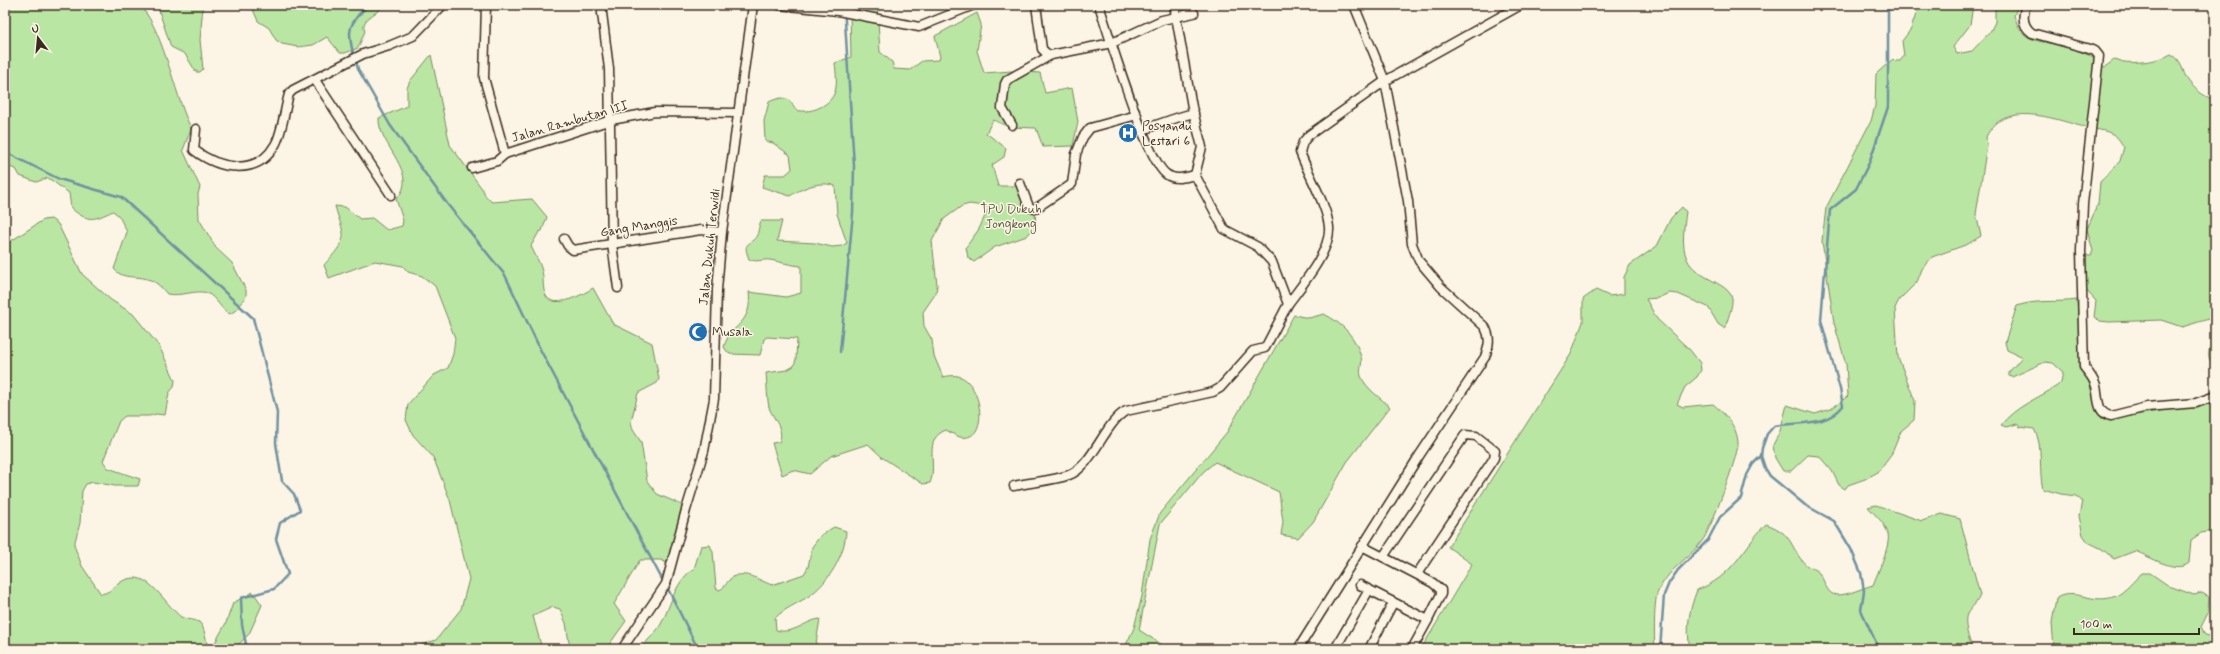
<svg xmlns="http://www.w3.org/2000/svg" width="2220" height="654" font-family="Mynerve,sans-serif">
  <rect width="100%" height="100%" fill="#fcf5e5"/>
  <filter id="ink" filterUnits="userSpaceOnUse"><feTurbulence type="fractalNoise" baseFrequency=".025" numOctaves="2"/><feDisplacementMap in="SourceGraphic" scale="8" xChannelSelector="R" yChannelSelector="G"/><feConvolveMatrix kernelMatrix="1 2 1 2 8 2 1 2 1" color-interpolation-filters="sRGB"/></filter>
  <g filter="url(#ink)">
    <g fill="#bae6a4" stroke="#7a8861">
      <path d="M5 5H138C160 19 176 98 189 124L191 129 183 150 200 187 198 194 199 219 216 248 232 263 246 290V296L236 310 230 314C220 309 217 298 207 293 197 289 181 297 167 294 161 287 156 281 147 279 135 275 123 280 114 269L127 232 119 216 113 211C94 220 88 223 71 208L69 193 51 180 48 178 36 182 20 176 16 169 5 166Z"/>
      <polygon points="157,5 203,5 200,40 203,69 200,72 196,72 185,54 171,47"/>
      <path d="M251 5H384C378 14 359 19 365 31L358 48 345 53H340L327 37 313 45 298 47 282 44 276 40 269 28 258 21Z"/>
      <path d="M859 5H877L880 52 892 62 894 69 910 70 922 61 939 60 940 57 935 36 977 13 981 24 977 51 984 73 1012 71 1040 73 1045 93 1072 88 1078 122 1073 146 1043 147 1036 128 1009 127 993 120 986 133 1006 148 1004 157 992 165 998 186H1019L1035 212 1036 225 1027 236 995 247 974 262 968 258 966 247 979 229 989 207 970 204 962 206 944 219 932 241 937 285 936 293 923 312 924 326 932 340 934 356 943 377C947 376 954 375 958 376 982 381 991 443 960 437 956 436 950 432 946 430 922 439 938 464 930 483L923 484 883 458 868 444 831 456 810 474 793 470 782 475 772 443 779 442C785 431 774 419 770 410 767 404 767 381 766 373L787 370 794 366 796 359 797 339 767 337 764 339 760 355 731 354 728 353 724 347C730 323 753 326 749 292L786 297 801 293V266C790 265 781 262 770 260 761 259 757 263 749 259 743 243 747 247 756 237 759 233 758 226 761 221H782L777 241 815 243 832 247 842 246 847 243 837 214 835 186C821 180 802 188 790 196L762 187 765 175H785L792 169 790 155 773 143 765 141 764 121 769 102C775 99 785 95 791 102 793 105 793 107 796 110 809 114 828 107 834 94 838 86 836 72 835 63L851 57 850 12Z"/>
      <path d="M1919 5H1973L1970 25 1953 47 1957 54 1972 51 1990 32 1995 22V5H2018L2014 16C2016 20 2018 26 2020 30 2029 43 2050 42 2064 46 2074 49 2086 53 2095 59V62L2105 67 2114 60C2128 65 2159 62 2171 54 2182 60 2181 67 2186 77 2191 87 2204 97 2215 100V317L2182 327 2161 320 2109 322 2100 321 2094 317 2096 301 2086 290 2084 255H2091L2093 251 2087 229 2098 204 2100 182 2120 161 2124 147C2121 143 2118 137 2114 135 2107 130 2092 129 2084 127 2054 119 2004 99 1986 137L1987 145 1976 214 1981 236 1968 244 1932 257 1922 269 1917 282 1899 300 1895 308 1898 357 1915 401 1914 420 1901 431 1892 453 1878 472 1865 479 1848 485 1845 489 1839 485 1832 471 1819 456 1808 455 1791 471H1783L1775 458 1773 445 1780 431 1787 405 1815 414 1831 409 1848 396 1846 364 1834 323 1822 241 1826 208 1871 121 1875 106 1876 74 1893 59 1895 61H1900L1904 56 1902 41 1911 29Z"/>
      <path d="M431 55 450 145 483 190 486 197 492 202 532 199 547 217 542 231 539 232 531 246C534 254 540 262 542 271 544 278 542 289 546 296 554 310 584 294 593 288L613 324 652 343 659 379 657 383 638 393 631 422 633 430 641 442 647 481 657 494 682 505 670 565 661 560H640L614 604 626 621 606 649H570L566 623 560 609 553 607 533 616 542 649H409L436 640 461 609 469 579 450 500 433 457 413 435 406 420 408 404 434 375 448 368 453 354 455 338 435 286 422 276 408 272 403 266 375 261 329 278 324 265C330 258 345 244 343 233 342 225 337 215 335 206L345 207 360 219 372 218 387 230 402 226 403 220 396 199C422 175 377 144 379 118L407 106V88L410 81Z"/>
      <path d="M1682 207 1686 212C1684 226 1681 246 1687 259 1696 279 1728 282 1732 298 1733 307 1727 320 1725 329L1718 324 1708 307 1678 294 1669 293 1658 298 1646 299 1657 319 1690 350 1700 363 1701 370 1697 377 1685 387 1677 404 1683 407 1713 404C1725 414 1738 427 1738 444 1738 456 1710 532 1702 541 1687 561 1668 568 1657 594 1654 604 1654 637 1655 649H1421L1472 564 1448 547 1571 354 1583 322V299L1596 290 1609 296 1624 294V277L1630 265 1657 246 1671 218Z"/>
      <path d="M51 219 58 224 82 274 111 300 133 314 159 346 175 380 174 387 169 393 165 415 156 414 149 416H125L119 421 103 461 108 468 140 479 138 486H115L93 482 86 484 82 491 80 523 74 545 82 566 101 594C115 592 117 578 135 578 152 578 168 607 181 617 186 620 194 619 199 622 205 627 206 641 208 648H212L226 623 233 603 253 592 262 605 249 634 234 649H5V245L43 220Z"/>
      <path d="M2077 300 2080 350 2093 397 2101 416 2108 420 2215 401V531L2201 533 2191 540 2189 563C2176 574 2151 557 2135 551L2114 559 2102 549 2088 542 2083 535 2079 516 2082 501 2076 496 2061 494 2043 489C2038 470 2044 446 2034 429L2020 427 2017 424 2006 427 2001 425C2016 406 2037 399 2057 386L2061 382 2063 372 2053 363 2045 362 2012 377 2009 376V372L2022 357 2007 350 2005 342 2017 306C2037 299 2057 303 2077 300Z"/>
      <path d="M1324 314C1342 323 1356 337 1361 357 1363 363 1359 370 1361 376 1366 389 1381 398 1390 407L1347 462 1313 522 1298 538 1281 535 1283 522 1279 492 1215 462 1203 472 1160 524 1139 630 1169 649H1124L1134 628 1142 596 1150 539 1160 513 1227 432 1294 315 1309 318Z"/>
      <path d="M2215 336V366C2204 357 2210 347 2215 336Z"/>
      <path d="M1876 505 1922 521 1942 514 1960 519 1980 595C1977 604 1971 607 1967 614 1963 622 1969 641 1973 649H1690C1686 627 1689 611 1697 590 1733 577 1742 549 1766 524 1795 534 1789 548 1806 565 1810 568 1815 569 1819 573 1825 580 1826 595 1837 595 1849 595 1862 588 1873 585 1877 574 1891 545 1888 534 1885 523 1875 515 1868 507Z"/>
      <path d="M834 527 846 531C845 555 829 582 809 596 797 604 785 608 775 618L776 630C794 635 804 621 820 619L815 649H645L643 646C649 638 658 631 662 622 671 605 676 579 694 569L701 546 710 545 713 552 716 588 719 590C725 588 726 583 730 579 743 568 760 581 772 585L804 574 808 567 812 547 821 535Z"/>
      <path d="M2142 573H2150L2169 586 2194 595 2202 593 2209 597 2208 613 2201 627 2204 634 2215 640V649H2054L2052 623 2056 599C2074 586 2092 606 2116 596 2125 592 2134 580 2142 573Z"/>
    </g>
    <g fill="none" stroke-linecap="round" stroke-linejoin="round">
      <g stroke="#70919f" stroke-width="2.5">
        <path d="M354 56C346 29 349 24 368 5"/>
        <polyline points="356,61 358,69 390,125 448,205 505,275 541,351 664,583"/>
        <polyline points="5,152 59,179 121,197 253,318 277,412 276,443 282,481 294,494 300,510 280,523 276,539 288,574 274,589 241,598 242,625 247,649"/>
        <polyline points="840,352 853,213 854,166 844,5"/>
        <polyline points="667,587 698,649"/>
        <polyline points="1660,649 1664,595 1669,583 1678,570 1708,540 1720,517 1741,498 1747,475 1753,464 1761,456"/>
        <path d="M1879 649 1861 610 1864 591 1861 573 1851 549 1834 521 1805 505 1770 476 1765 468 1761 456 1762 448 1767 434 1774 426C1799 421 1825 428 1843 406L1840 389 1821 320 1830 210 1856 189 1869 163 1888 107V5"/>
      </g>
      <g stroke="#3b2a1e" stroke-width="11">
        <g id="minor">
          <polyline points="486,5 484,78 505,154"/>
          <polyline points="601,5 609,69 612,244 618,288"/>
          <polyline points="779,5 838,11 919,27 974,5"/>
          <polyline points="1036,5 1042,49 1046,53 1051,55"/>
          <path d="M1099 5C1109 35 1146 159 1166 174 1175 181 1185 177 1195 175"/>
          <path d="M2026 5C2022 16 2022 26 2032 33L2086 48 2095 51 2099 56 2083 204 2081 251 2084 367C2089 373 2094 379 2096 386 2099 398 2096 413 2111 416L2147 407 2196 403 2215 396"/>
          <polyline points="315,80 391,195"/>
          <polyline points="1012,125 1002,108 1005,84 1007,80 1051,55 1112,43 1162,20 1194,13"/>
          <path d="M196 129 194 150C219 169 257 177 275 145 282 134 285 108 289 94L293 90 363 54 389 46 413 36 443 5"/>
          <path d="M1142 130C1160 124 1176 117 1194 113"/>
          <polyline points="472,168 497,161 505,154 611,120 655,112 738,113"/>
          <polyline points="1020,183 1029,207 1035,209 1072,184 1076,154 1083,137 1090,128 1137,115"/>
          <polyline points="564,239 568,246 573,250 701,230 722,232"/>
          <path d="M1288 304C1302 285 1331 251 1329 227 1327 205 1308 174 1300 152L1303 142 1309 135 1385 81 1521 5"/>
          <path d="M1014 486C1031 482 1052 481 1069 475 1093 466 1105 422 1126 411L1213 392 1220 388 1253 351 1265 348 1288 304 1272 262 1258 247 1224 229 1195 175 1202 147 1192 107 1174 5"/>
          <polyline points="1362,546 1433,583 1441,590 1441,594 1428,620"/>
          <polyline points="1383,557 1465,435 1476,436 1495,451 1494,458 1417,574"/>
          <polyline points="1360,585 1428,620 1412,649"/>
          <polyline points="622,649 666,584 686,510 704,451 714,399 717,290 722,232 753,5"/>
          <path d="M1298 649 1419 456 1485 357C1489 346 1491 338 1485 327L1441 287 1419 261 1412 244 1408 201 1385 81 1354 5"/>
          <polyline points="1335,649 1369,590"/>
          <polyline points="1369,649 1393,603"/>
        </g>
      </g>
      <use href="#minor" stroke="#fcf5e5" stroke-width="8"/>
    </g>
  </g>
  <defs>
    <g id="hospital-disc" transform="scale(1)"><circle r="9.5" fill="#1f6fb2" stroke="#fcf5e5"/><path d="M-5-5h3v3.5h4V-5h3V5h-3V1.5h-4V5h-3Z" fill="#fff"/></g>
    <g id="mosque-disc" transform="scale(1)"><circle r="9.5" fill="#1f6fb2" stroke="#fcf5e5"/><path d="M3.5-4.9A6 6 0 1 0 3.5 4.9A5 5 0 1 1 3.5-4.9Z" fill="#fff"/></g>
  </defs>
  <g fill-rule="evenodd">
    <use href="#hospital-disc" x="1128" y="133"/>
    <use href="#mosque-disc" x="698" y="332"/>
  </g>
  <g text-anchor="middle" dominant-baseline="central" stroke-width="3" stroke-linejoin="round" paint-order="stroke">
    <g font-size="13" fill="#3b2a1e" stroke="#fcf5e5">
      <text transform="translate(570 122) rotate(-16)">Jalan Rambutan III</text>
      <text transform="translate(639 227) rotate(-9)">Gang Manggis</text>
      <text transform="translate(710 247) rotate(-84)">Jalan Dukuh Terwidi</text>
    </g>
    <g font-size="13" fill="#3b2a1e" stroke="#fcf5e5" text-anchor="start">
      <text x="1142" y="126">Posyandu<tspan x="1142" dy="15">Lestari 6</tspan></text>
      <text x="712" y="332">Musala</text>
    </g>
    <g font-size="13" fill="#5b5940" stroke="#fcf5e5">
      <text x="1011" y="209">TPU Dukuh<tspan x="1011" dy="15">Jongkong</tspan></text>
    </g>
  </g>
  <rect width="2220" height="654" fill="none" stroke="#fcf5e5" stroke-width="20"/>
  <rect x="10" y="10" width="2200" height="634" fill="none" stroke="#3b2a1e" stroke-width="1.5" filter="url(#ink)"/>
  <g transform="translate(38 38) rotate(344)" stroke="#fcf5e5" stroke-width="3" paint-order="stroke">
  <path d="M0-3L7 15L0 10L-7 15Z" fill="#3b2a1e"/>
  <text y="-6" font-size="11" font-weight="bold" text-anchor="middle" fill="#3b2a1e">U</text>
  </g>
  <path d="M2074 628v6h125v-6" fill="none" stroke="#3b2a1e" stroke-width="2"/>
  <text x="2080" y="628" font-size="12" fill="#3b2a1e" stroke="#fcf5e5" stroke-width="3" paint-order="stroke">100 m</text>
</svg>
